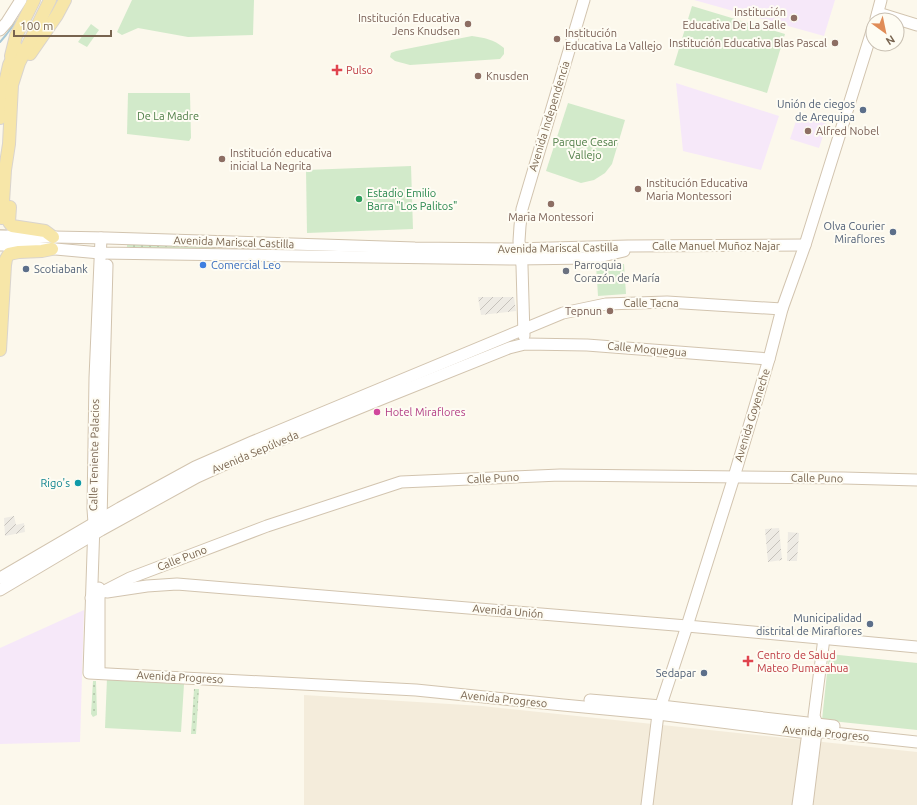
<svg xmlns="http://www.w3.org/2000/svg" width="917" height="805" font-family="Ubuntu,sans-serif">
  <defs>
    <pattern id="industrial-furrows" width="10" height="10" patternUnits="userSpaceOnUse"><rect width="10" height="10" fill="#eeebe4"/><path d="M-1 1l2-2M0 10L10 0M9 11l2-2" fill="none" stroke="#c6c2bb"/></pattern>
    <pattern id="grass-dots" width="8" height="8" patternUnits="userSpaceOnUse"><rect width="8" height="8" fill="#d2eaca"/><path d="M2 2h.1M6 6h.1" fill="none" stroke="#afc1a6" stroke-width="1.8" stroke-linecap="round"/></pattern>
  </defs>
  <rect width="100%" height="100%" fill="#fcf8ec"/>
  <polygon fill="#f4ecdb" points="304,695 482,706 917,752 917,805 304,805"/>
  <g fill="url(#industrial-furrows)">
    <polygon points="478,297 514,297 516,311 481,315"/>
    <polygon points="14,516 16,525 24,523 25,532 5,536 4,518"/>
    <polygon points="779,528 782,560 768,562 765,529"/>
    <polygon points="788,532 799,533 797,561 787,561"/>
  </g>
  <g fill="#f6e8f9">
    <polygon points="694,0 835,0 824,36"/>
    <polygon points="676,83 779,116 761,170 683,151"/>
    <polygon points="798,115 827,124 819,148 790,139"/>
    <polygon points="84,610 80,742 0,744 0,648"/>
  </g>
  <g fill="url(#grass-dots)">
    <polygon points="127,244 215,247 215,249 127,248"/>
    <polygon points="93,681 96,681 97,715 93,717 91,714"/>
    <polygon points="194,689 199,689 196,734 191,734"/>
  </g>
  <g fill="#d2eaca">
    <polygon points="132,0 254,0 253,35 188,37 138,28 122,35 117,32"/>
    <polygon points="692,6 785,34 767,93 674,65"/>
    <polygon points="91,24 99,30 87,47 78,42"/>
    <path d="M472 36C485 38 493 39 504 48V54L500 59 410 65 395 61 390 57 391 53 396 51Z"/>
    <polygon points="128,93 190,93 191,138 189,141 127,134"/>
    <polygon points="568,103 625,120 612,164 605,173 594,180 581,183 546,171"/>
    <polygon points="411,166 413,229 307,233 306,170"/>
    <polygon points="624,264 626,294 598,296 596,265"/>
    <polygon points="829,654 917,663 917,730 822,720"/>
    <polygon points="107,678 184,684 181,732 105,728"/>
  </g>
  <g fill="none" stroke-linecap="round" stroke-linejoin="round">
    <polyline stroke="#a7c8d7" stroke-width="2" points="0,42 6,35 18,19"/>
    <polyline stroke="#dbd3c5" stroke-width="12" stroke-dasharray="12 6" stroke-linecap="butt" points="0,241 2,218"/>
    <g stroke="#d2c4af" stroke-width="13">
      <g id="secondary">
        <polyline points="878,13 917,25"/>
        <polyline points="876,19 881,0"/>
        <polyline points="0,30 7,22 21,0"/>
        <polyline points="0,236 107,238 415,248 514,249 628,246 805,245"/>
        <polyline points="101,238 95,378 93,509 94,523 89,673 416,690 563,705 658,714 800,732 824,732 917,742"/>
        <polyline points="0,245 11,245 100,253 515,259 594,258 624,251"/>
        <polyline points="524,336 522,266 519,241 520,226 522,209 584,0"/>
        <polyline points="101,523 104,379 107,265"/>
        <polyline points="0,578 120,508 195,467 252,442 563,313 606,304 667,302 782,309"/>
        <polyline points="99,588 99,673"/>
        <polyline points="0,590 101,530 197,477 254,451 384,398 509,348 525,344 587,345 769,359"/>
        <polyline points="107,592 147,586 177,584 687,626 917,647"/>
        <polyline points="91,598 130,578 267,526 401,482 560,475 844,478 917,480"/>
        <polyline points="590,700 661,706 834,726"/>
        <polyline points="647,805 658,714 687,626 734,477 769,359 782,309 805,245 873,28"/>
        <polyline points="798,805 809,725"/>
        <polyline points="807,805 817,724 814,716 824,638"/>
      </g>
    </g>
    <g stroke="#d9d4ce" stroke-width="14">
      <g id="primary">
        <polyline points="30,54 57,15 65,0"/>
        <polyline points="11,56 16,36 34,0"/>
        <polyline points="0,118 2,97 9,65 17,48"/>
        <polyline points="10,207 9,222 12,226 45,231 53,237"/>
        <polyline points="2,218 5,170 9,144 12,85 19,63 50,0"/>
        <polyline points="0,350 5,265 6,259 9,254 19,252 42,251 52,249"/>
      </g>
    </g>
    <use href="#secondary" stroke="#fff" stroke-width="11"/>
    <use href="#primary" stroke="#f7e6a8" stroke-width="12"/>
  </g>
  <g fill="#8d6e63" stroke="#fefcf3" stroke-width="1.5">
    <circle cx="794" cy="18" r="4"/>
    <circle cx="468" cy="24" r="4"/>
    <circle cx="557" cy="39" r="4"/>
    <circle cx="835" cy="43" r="4"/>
    <circle cx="478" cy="76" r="4"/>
    <circle cx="808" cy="131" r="4"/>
    <circle cx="222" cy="159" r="4"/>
    <circle cx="638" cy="189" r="4"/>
    <circle cx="551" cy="204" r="4"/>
    <circle cx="610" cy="311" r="4"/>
  </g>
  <g fill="#e0444e" stroke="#fefcf3" stroke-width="1.5">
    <path d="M335 64h4v4h4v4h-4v4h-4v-4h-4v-4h4z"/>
    <path d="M746 655h4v4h4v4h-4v4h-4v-4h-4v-4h4z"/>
  </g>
  <g fill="#5c6f8a" stroke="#fefcf3" stroke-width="1.5">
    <circle cx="863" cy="110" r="4"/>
    <circle cx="893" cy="232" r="4"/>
    <circle cx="26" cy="269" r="4"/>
    <circle cx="870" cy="624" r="4"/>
    <circle cx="704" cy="673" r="4"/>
  </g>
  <circle fill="#2e9e5b" stroke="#fefcf3" stroke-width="1.5" cx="359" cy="199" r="4"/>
  <circle fill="#3f7fe0" stroke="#fefcf3" stroke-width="1.5" cx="203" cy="265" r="4"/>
  <circle fill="#6b7280" stroke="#fefcf3" stroke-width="1.5" cx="566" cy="271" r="4"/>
  <circle fill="#d1479c" stroke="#fefcf3" stroke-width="1.5" cx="377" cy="412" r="4"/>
  <circle fill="#0f9aa8" stroke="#fefcf3" stroke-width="1.5" cx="78" cy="483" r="4"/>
  <g text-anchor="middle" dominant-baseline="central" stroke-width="4" stroke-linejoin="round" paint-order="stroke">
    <g font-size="11" fill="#785e54" stroke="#fefcf3" text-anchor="start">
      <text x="786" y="12" text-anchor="end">Institución<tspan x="786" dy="13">Educativa De La Salle</tspan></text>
      <text x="460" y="18" text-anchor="end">Institución Educativa<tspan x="460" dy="13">Jens Knudsen</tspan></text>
      <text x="565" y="33">Institución<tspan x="565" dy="13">Educativa La Vallejo</tspan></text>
      <text x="827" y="43" text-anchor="end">Institución Educativa Blas Pascal</text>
      <text x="486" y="76">Knusden</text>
      <text x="816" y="131">Alfred Nobel</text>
      <text x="230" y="153">Institución educativa<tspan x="230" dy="13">inicial La Negrita</tspan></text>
      <text x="646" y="183">Institución Educativa<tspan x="646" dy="13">Maria Montessori</tspan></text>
      <text x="551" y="217" text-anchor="middle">Maria Montessori</text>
      <text x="602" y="311" text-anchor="end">Tepnun</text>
    </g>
    <g font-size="11" fill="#be3a42" stroke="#fefcf3" text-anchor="start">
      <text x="346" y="70">Pulso</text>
      <text x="757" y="655">Centro de Salud<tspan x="757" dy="13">Mateo Pumacahua</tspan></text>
    </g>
    <g font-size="11" fill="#4e5e75" stroke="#fefcf3" text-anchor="end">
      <text x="855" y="104">Unión de ciegos<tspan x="855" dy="13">de Arequipa</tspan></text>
      <text x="885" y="226">Olva Courier<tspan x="885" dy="13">Miraflores</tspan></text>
      <text x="34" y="269" text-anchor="start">Scotiabank</text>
      <text x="862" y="618">Municipalidad<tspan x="862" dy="13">distrital de Miraflores</tspan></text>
      <text x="696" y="673">Sedapar</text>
    </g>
    <g font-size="11" fill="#4e7d47" stroke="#fefcf3">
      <text x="168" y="116">De La Madre</text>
      <text x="585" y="142">Parque Cesar<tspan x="585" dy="13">Vallejo</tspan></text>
    </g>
    <g font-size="11" fill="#78644f" stroke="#fefcf3">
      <text transform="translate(549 116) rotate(-73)">Avenida Independencia</text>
      <text transform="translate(234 242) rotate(2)">Avenida Mariscal Castilla</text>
      <text x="716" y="246">Calle Manuel Muñoz Najar</text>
      <text transform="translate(558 248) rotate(-1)">Avenida Mariscal Castilla</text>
      <text x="651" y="303">Calle Tacna</text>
      <text transform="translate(647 349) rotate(5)">Calle Moquegua</text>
      <text transform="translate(752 415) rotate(-73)">Avenida Goyeneche</text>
      <text transform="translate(255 452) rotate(-23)">Avenida Sepúlveda</text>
      <text transform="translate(94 455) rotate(-89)">Calle Teniente Palacios</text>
      <text transform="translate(493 478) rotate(-3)">Calle Puno</text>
      <text transform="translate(817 478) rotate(1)">Calle Puno</text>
      <text transform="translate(182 558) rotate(-21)">Calle Puno</text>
      <text transform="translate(508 611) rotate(5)">Avenida Unión</text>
      <text transform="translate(180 677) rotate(3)">Avenida Progreso</text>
      <text transform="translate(504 699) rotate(6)">Avenida Progreso</text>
      <text transform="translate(826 733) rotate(5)">Avenida Progreso</text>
    </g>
    <g font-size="11" fill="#27864d" stroke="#fefcf3" text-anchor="start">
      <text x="367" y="193">Estadio Emilio<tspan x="367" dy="13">Barra "Los Palitos"</tspan></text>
    </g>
    <g font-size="11" fill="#366cbe" stroke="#fefcf3" text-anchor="start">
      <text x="211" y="265">Comercial Leo</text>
    </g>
    <g font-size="11" fill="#5b616d" stroke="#fefcf3" text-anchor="start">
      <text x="574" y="265">Parroquia<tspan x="574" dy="13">Corazón de María</tspan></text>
    </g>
    <g font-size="11" fill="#b23c85" stroke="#fefcf3" text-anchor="start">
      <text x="385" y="412">Hotel Miraflores</text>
    </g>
    <g font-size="11" fill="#0d838f" stroke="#fefcf3" text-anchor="end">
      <text x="70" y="483">Rigo's</text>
    </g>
  </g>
  <g transform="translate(885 32) rotate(147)"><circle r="19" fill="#fefcf3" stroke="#c8bfb1"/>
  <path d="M0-3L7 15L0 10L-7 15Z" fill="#e08c57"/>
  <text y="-6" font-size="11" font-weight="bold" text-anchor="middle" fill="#78644f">N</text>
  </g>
  <path d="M14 30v6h97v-6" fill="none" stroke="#78644f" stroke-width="2"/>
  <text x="20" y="30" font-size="12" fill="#78644f" stroke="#fefcf3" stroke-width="3" paint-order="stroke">100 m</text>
</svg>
